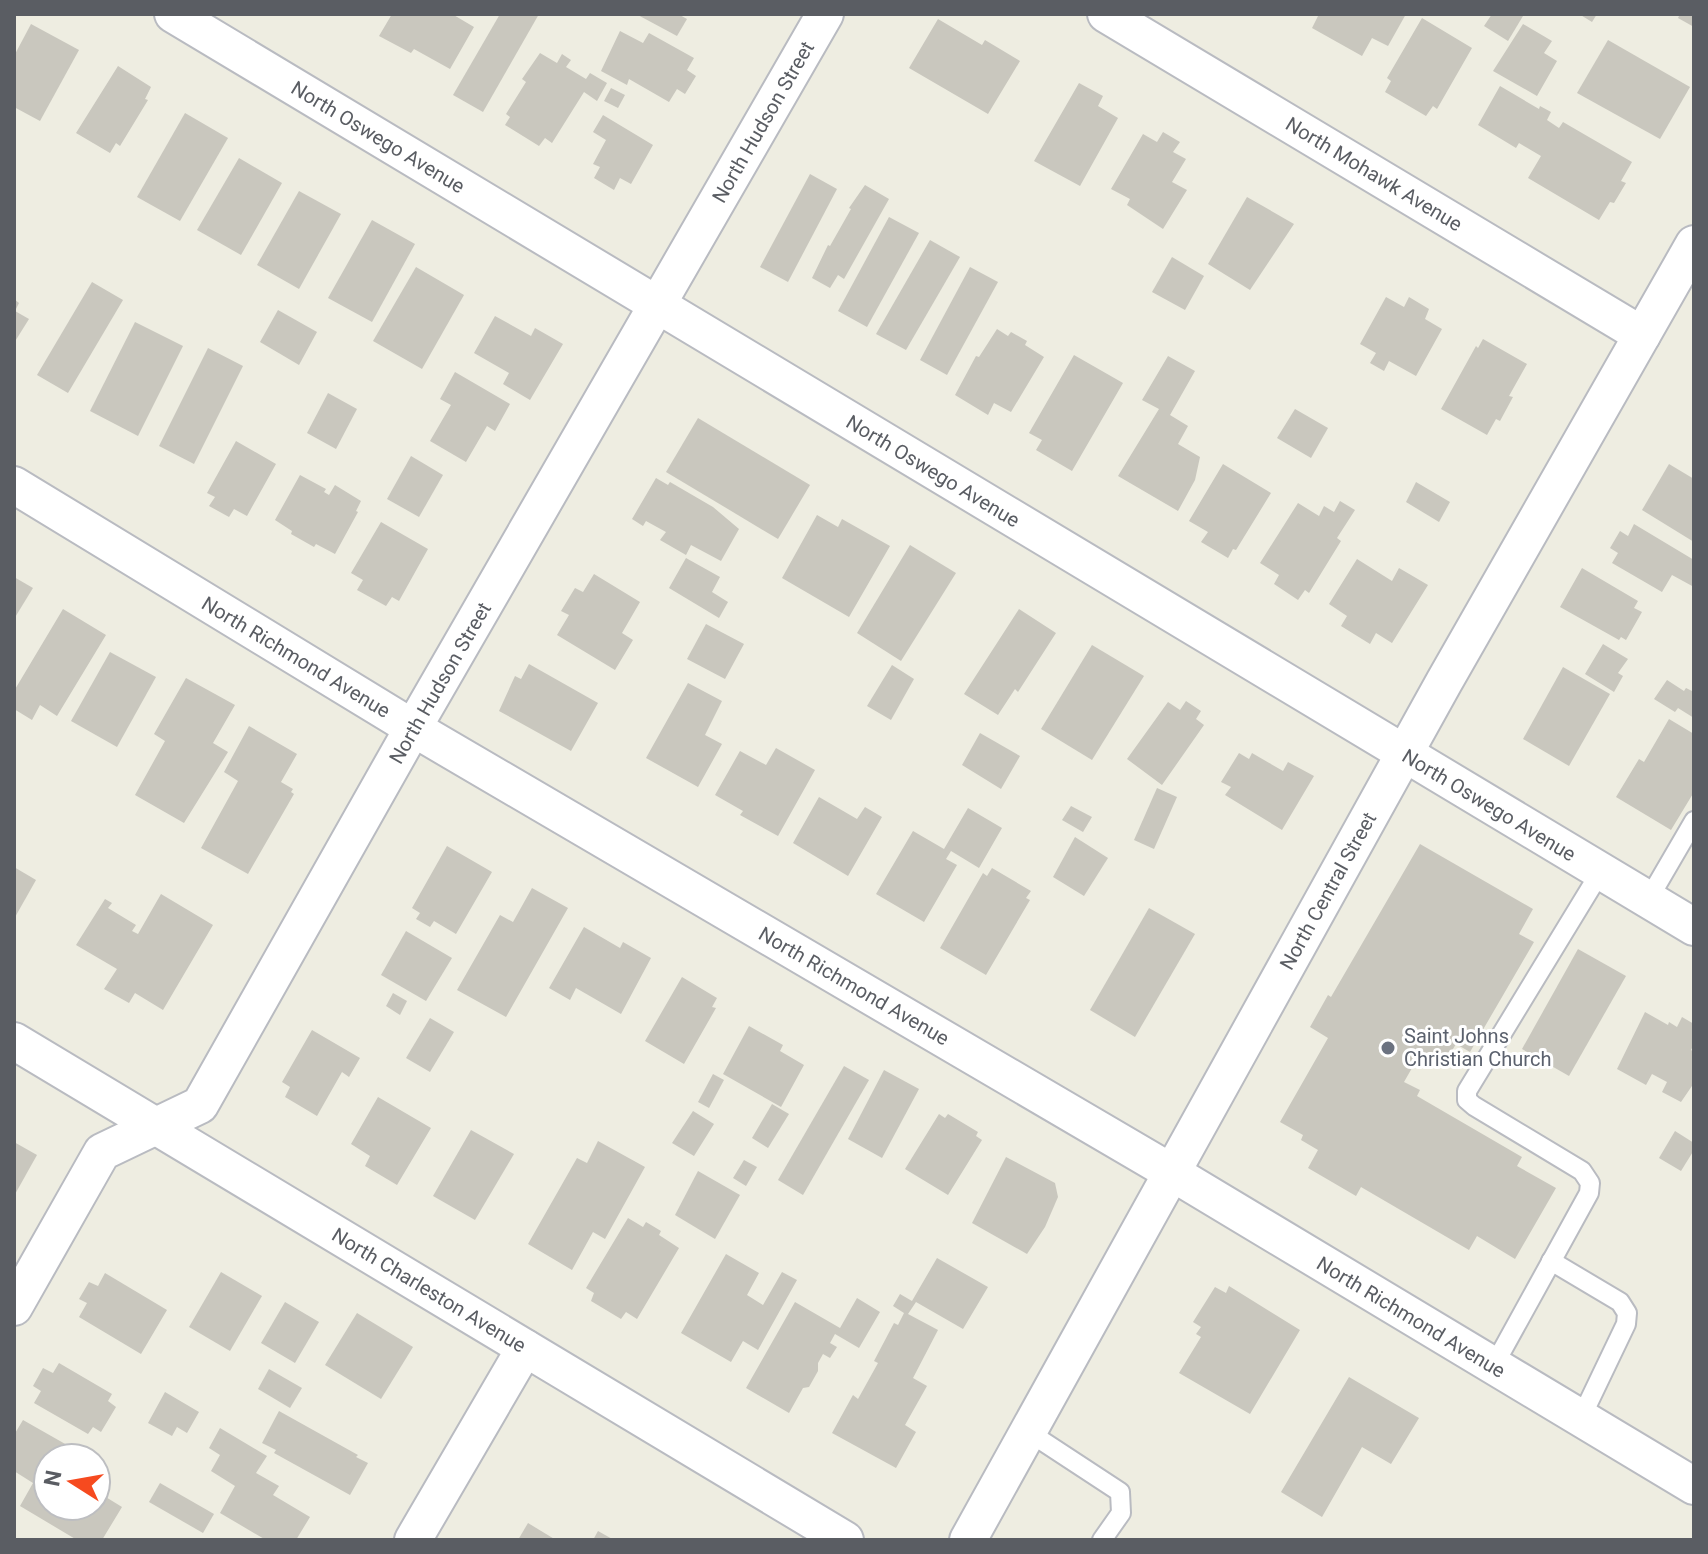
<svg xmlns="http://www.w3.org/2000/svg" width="1708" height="1554" font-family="Roboto,sans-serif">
  <rect width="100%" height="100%" fill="#eeede1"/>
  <g fill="#c9c7be">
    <polygon points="392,14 452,14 474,27 450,69 414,49 411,53 379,36"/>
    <polygon points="500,14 539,14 483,112 453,95"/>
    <polygon points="636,14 678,14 687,19 677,36"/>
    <polygon points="1319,14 1406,14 1388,46 1372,38 1362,56 1312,28"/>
    <polygon points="1492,14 1519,14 1523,16 1508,41 1484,26"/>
    <polygon points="1579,14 1597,14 1592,22"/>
    <polygon points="1680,14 1694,14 1694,27 1678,18"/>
    <polygon points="1422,18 1472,48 1437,109 1433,106 1426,116 1385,92 1391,81 1387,78"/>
    <polygon points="938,19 982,45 985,40 1020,61 988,114 909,68"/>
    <polygon points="31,24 79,50 40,121 14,107 14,56"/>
    <polygon points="1523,24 1552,41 1544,53 1557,61 1537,96 1493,71"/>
    <polygon points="620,31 643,43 649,33 694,58 687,70 696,76 685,94 677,89 669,102 629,79 627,85 601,71"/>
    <polygon points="1608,40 1690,87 1660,139 1577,93"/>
    <polygon points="540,53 557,63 562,54 571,60 566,67 586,79 590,73 607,83 597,101 584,92 552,143 545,138 539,146 505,125 510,117 506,114 526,82 522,79"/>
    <polygon points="118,66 151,87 145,99 148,100 120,146 116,143 110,153 76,133"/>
    <polygon points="1079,83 1103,96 1098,106 1118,118 1080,186 1034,161"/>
    <polygon points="1500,86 1539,109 1540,106 1551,112 1547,120 1559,128 1563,122 1632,162 1621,181 1626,183 1614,203 1610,202 1599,220 1528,178 1541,156 1519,143 1516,148 1478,125"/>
    <polygon points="611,88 625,95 618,108 604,101"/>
    <polygon points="185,113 228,138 180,221 137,197"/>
    <polygon points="603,115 653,145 631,184 620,178 614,190 594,178 600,167 593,164 606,140 593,132"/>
    <polygon points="1163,132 1180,142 1173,152 1186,159 1172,182 1187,190 1163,229 1127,205 1130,199 1111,189 1143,134 1157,142"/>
    <polygon points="239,158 282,183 241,255 197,230"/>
    <polygon points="810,174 837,189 788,282 760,267"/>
    <polygon points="865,185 889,199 844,279 838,275 830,288 812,278 828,245 830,246 851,209 849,208"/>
    <polygon points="299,191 341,214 299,289 257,265"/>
    <polygon points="1247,197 1294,224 1250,290 1208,264"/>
    <polygon points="889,217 919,233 867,327 838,311"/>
    <polygon points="372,220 415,244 372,322 328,298"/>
    <polygon points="930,240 960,257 906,350 876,334"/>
    <polygon points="1172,257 1204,276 1185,310 1152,292"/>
    <polygon points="416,267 464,295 422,369 373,341"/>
    <polygon points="970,267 998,282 947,375 920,360"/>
    <polygon points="92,282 123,300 68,393 37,375"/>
    <polygon points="1386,297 1404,307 1409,297 1429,309 1425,319 1442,329 1416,376 1389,361 1384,371 1370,363 1376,353 1360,344"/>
    <polygon points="14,299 19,303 15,311 29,319 14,343"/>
    <polygon points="278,310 317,332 299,365 260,342"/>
    <polygon points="495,316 531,336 535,328 563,344 530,400 503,384 509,373 474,353"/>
    <polygon points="135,322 183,346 138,436 90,411"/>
    <polygon points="997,329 1008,336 1011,332 1027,341 1025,345 1044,357 1011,412 994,403 988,415 955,395 976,356 979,357"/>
    <polygon points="1483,339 1527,364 1509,396 1513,397 1500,421 1496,419 1487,435 1441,409 1476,346 1478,348"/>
    <polygon points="208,348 243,366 194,464 159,446"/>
    <polygon points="1074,355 1123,383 1072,471 1036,450 1042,440 1029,433"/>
    <polygon points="1168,356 1195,371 1170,415 1188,426 1178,444 1200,457 1195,480 1178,511 1118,476 1159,409 1142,400"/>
    <polygon points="455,372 510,404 495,431 487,426 466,462 430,441 451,405 440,399"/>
    <polygon points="328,393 357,409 336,449 307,433"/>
    <polygon points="1295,409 1328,428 1311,458 1277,438"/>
    <polygon points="698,418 810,485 778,539 666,472"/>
    <polygon points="236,441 276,464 247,516 234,509 229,517 209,506 215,497 207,493"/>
    <polygon points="411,456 443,475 419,517 387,499"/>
    <polygon points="1223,464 1271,493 1236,550 1233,549 1228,558 1201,542 1208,532 1189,521"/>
    <polygon points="1669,464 1694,479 1694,542 1642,510"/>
    <polygon points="300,475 326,489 324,492 329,495 335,485 361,501 356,511 358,512 335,554 316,544 314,547 291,534 292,531 275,520"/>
    <polygon points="656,478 668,485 670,482 713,507 739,529 721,561 691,545 686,555 660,540 666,532 646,521 643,526 632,519"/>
    <polygon points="1416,482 1450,502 1439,522 1406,502"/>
    <polygon points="1340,501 1355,510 1337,538 1341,541 1309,593 1305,590 1298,600 1274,584 1279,575 1260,563 1298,503 1319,516 1324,506 1334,512"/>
    <polygon points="817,515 838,527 842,519 890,546 849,617 782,578"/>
    <polygon points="381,522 428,549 399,601 392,597 386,606 357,590 363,580 351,573"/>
    <polygon points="1634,524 1694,560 1694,587 1672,575 1662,592 1612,563 1618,553 1610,548 1620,531 1628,536"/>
    <polygon points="910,545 956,573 901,661 857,633"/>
    <polygon points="686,558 720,577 712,592 728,602 719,618 669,588"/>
    <polygon points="1357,559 1392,581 1399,568 1428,585 1392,643 1376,633 1370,644 1341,626 1347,616 1329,604"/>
    <polygon points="1582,568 1638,601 1634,608 1642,612 1626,640 1621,637 1619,640 1560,607"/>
    <polygon points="594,574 640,602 622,633 633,640 615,670 557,635 569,615 561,611 575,588 583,592"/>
    <polygon points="14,577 33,588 14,619"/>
    <polygon points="63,609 106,635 57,716 40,705 32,720 14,709 14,691"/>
    <polygon points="1019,609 1056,633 1018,692 1015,689 998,715 964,694"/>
    <polygon points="706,624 744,644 725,679 687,659"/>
    <polygon points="1603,644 1628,659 1618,673 1623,676 1614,692 1585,674"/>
    <polygon points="1092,645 1144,676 1092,760 1041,729"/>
    <polygon points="110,652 156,677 117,747 71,721"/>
    <polygon points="529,664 598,703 571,751 499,711 515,676 521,679"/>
    <polygon points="892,665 914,679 891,720 867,706"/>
    <polygon points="1563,667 1610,694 1569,766 1523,739"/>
    <polygon points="186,678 235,705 213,743 228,752 184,823 135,795 165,741 154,734"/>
    <polygon points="1667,680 1684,691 1686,688 1694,692 1694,718 1678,708 1675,712 1654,699"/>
    <polygon points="688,683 722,701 705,735 722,744 698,787 646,758"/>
    <polygon points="1186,701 1201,711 1196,719 1204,725 1162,785 1127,759 1168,702 1180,710"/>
    <polygon points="1669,719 1694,734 1694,792 1671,830 1616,797 1639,759 1644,762"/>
    <polygon points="249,726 297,754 281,782 293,789 291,792 294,794 248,874 201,848 238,781 224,772"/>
    <polygon points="980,733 1020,756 1001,789 962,765"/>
    <polygon points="776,748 815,770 778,836 740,815 743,811 715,795 740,751 766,765"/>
    <polygon points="1239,753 1249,759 1252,753 1283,771 1288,762 1314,776 1282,830 1225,795 1231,787 1221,782"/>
    <polygon points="1157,788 1177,797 1154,849 1134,840"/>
    <polygon points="819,797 857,819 865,807 882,817 848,876 793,843"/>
    <polygon points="1071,806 1092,817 1083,832 1062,820"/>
    <polygon points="968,808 1002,828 979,868 951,851 946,859 957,865 924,922 876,894 913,831 944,849"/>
    <polygon points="1075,837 1108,858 1084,896 1053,877"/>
    <polygon points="1420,844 1533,909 1519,934 1534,942 1470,1052 1456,1044 1442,1067 1420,1054 1404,1082 1420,1090 1417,1096 1522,1157 1517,1166 1556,1188 1515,1259 1477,1236 1469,1250 1361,1187 1356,1196 1308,1168 1318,1150 1301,1140 1303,1135 1280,1122 1328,1038 1310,1027 1328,995 1331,997"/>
    <polygon points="447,846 492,872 456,934 434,921 430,927 416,919 420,913 412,908"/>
    <polygon points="14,867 36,880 14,919"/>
    <polygon points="992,868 1031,891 1026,898 1030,900 986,975 940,948 983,873 987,876"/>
    <polygon points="532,888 568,908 506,1017 457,990 500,915 513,922"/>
    <polygon points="161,894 213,925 163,1010 135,993 129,1003 104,989 117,969 76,945 105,899 112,903 108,908 136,925 132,931 138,934"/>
    <polygon points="1149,908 1195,934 1135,1037 1090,1010"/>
    <polygon points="584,927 620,948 623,942 651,958 621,1014 576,988 570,1000 549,988"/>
    <polygon points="406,931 452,958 426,1001 381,975"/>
    <polygon points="1578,949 1626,976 1569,1076 1522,1049"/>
    <polygon points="682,977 717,998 712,1007 716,1008 684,1064 645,1041"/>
    <polygon points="393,993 407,1001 400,1015 386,1006"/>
    <polygon points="1645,1012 1668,1025 1669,1022 1677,1027 1682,1017 1694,1024 1694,1044 1691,1050 1694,1052 1694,1083 1681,1102 1662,1092 1667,1082 1652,1074 1646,1085 1617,1069"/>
    <polygon points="430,1018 454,1032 430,1072 406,1058"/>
    <polygon points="749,1026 783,1045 780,1051 804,1065 781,1107 723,1074"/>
    <polygon points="312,1030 360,1058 349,1077 342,1072 317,1116 285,1097 290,1087 282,1082"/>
    <polygon points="844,1066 869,1080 803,1195 778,1180"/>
    <polygon points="884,1070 919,1089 882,1158 848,1139"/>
    <polygon points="713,1074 724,1080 709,1108 698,1102"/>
    <polygon points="378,1097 431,1128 397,1185 365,1166 370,1156 351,1144"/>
    <polygon points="772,1104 789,1114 768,1148 752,1138"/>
    <polygon points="693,1111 714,1124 694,1156 672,1143"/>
    <polygon points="939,1114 945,1118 948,1114 978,1132 976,1136 982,1140 948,1195 905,1169"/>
    <polygon points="471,1130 514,1154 475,1220 433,1196"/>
    <polygon points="1675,1131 1694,1143 1694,1150 1681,1171 1659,1158"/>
    <polygon points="598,1141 645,1167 605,1239 593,1232 572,1270 528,1244 577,1158 587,1163"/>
    <polygon points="14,1142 37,1155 14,1196"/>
    <polygon points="1006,1157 1055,1183 1058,1197 1045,1227 1027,1254 972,1223"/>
    <polygon points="744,1160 757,1167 746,1186 733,1178"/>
    <polygon points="698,1171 740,1195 715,1239 675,1215"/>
    <polygon points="628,1218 643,1227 646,1222 661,1231 659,1235 679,1248 637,1319 626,1312 621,1319 591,1301 594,1293 586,1288"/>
    <polygon points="726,1254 759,1273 747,1295 763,1305 782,1272 797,1280 758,1350 743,1341 731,1362 681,1333"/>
    <polygon points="937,1258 988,1287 963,1329 916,1302 908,1314 938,1330 913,1378 927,1386 905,1425 916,1432 896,1468 832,1433 853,1395 858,1399 878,1363 874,1361 894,1323 898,1325 904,1313 893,1306 900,1294 912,1301"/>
    <polygon points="221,1272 262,1296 230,1351 189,1327"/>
    <polygon points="105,1273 167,1310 141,1354 79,1317 87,1303 79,1299 89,1282 98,1286"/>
    <polygon points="1229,1286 1300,1330 1250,1414 1179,1373 1201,1337 1196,1334 1201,1327 1193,1322 1215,1287 1226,1293"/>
    <polygon points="857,1298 880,1312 859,1348 835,1334 830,1343 837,1347 830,1358 823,1354 818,1363 818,1371 809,1387 803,1388 789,1413 746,1388 795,1302 840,1328"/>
    <polygon points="285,1302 319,1322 295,1363 261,1343"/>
    <polygon points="357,1313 413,1347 381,1399 325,1365"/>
    <polygon points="59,1363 112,1394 108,1401 116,1407 101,1432 93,1427 88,1434 34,1403 41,1391 33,1386 43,1368 53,1373"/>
    <polygon points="269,1369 302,1388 290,1408 258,1389"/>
    <polygon points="1349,1377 1419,1418 1391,1464 1362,1447 1322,1517 1281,1492"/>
    <polygon points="165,1392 199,1412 187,1433 177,1427 172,1436 148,1423"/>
    <polygon points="279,1411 358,1455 356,1457 368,1463 350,1495 274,1453 276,1450 262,1443"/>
    <polygon points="23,1420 67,1445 59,1458 48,1458 48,1506 96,1506 96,1491 122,1507 102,1540 77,1540 20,1506 33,1483 14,1471 14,1435"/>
    <polygon points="220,1428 267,1456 256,1473 279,1486 273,1495 310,1517 296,1540 266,1540 220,1513 235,1486 211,1471 220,1455 209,1448"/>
    <polygon points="160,1483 214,1514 203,1533 149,1502"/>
    <polygon points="528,1523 556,1540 518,1540"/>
    <polygon points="598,1531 614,1540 593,1540"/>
  </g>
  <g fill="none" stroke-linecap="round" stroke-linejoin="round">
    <g stroke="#b9bbc1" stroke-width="22">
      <g id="service">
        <polyline points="1648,900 1694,821"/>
        <polyline points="1551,1261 1620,1302 1627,1313 1626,1324 1581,1418"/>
        <polyline points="1493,1367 1589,1193 1590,1183 1582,1171 1474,1106 1467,1100 1467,1091 1601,871"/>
        <polyline points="1027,1431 1120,1492 1121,1513 1102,1540"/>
      </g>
    </g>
    <g stroke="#b9bbc1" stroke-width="40">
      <g id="minor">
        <polyline points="173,14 1694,927"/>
        <polyline points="1106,14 1642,335"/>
        <polyline points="14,485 413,728 1171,1172 1694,1486"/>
        <polyline points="14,1041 845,1540"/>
        <polyline points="14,1307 102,1152 200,1105 413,728 825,14"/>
        <polyline points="413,1540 525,1348"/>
        <polyline points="968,1540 1444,682 1694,244"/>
      </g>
    </g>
    <use href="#service" stroke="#fff" stroke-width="18"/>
    <use href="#minor" stroke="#fff" stroke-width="36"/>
  </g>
  <circle fill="#6b7280" stroke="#fff" stroke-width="3" cx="1388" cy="1048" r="8"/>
  <g text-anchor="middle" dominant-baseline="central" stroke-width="6" stroke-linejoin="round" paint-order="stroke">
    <g font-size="20" fill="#5a5d63" stroke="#fff">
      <text transform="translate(763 122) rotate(-60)">North Hudson Street</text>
      <text transform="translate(378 137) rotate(31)">North Oswego Avenue</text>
      <text transform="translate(1374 174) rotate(31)">North Mohawk Avenue</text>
      <text transform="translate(933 471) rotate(31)">North Oswego Avenue</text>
      <text transform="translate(296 657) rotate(31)">North Richmond Avenue</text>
      <text transform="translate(440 683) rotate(-60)">North Hudson Street</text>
      <text transform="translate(1489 805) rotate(31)">North Oswego Avenue</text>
      <text transform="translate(1328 891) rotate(-61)">North Central Street</text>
      <text transform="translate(854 986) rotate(30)">North Richmond Avenue</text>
      <text transform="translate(429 1290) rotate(31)">North Charleston Avenue</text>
      <text transform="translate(1411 1317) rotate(31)">North Richmond Avenue</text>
    </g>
    <g font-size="20" fill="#5b616d" stroke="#fff" text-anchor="start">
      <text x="1404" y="1036">Saint Johns<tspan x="1404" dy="23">Christian Church</tspan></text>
    </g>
  </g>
  <rect width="1708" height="1554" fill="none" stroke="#5a5d63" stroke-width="32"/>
  <g transform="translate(72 1482) rotate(281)"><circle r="38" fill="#ffffff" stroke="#bdbec1" stroke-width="2"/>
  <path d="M0-6L14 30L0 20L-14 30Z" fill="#f64a1f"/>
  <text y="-12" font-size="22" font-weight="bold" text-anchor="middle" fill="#5a5d63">N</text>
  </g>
</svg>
